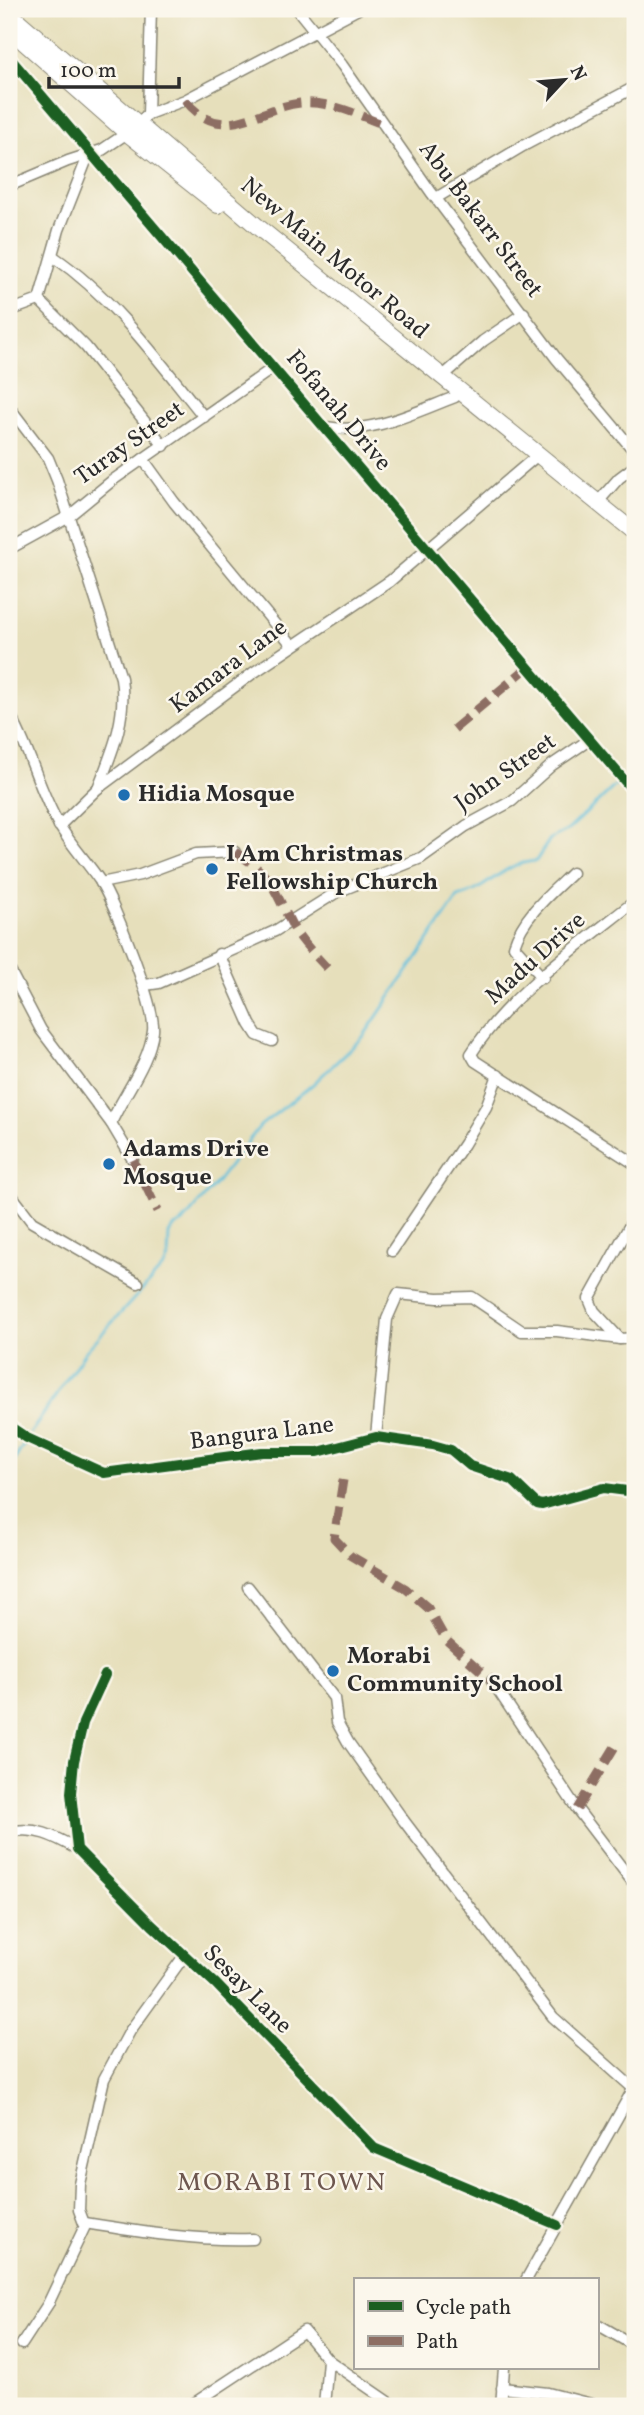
<svg xmlns="http://www.w3.org/2000/svg" width="644" height="2415" font-family="Vollkorn,serif">
  <rect width="100%" height="100%" fill="#fbf7ec"/>
  <filter id="ink" filterUnits="userSpaceOnUse"><feTurbulence type="fractalNoise" baseFrequency=".0143" numOctaves="2"/><feDisplacementMap in="SourceGraphic" scale="14" xChannelSelector="R" yChannelSelector="G"/><feConvolveMatrix kernelMatrix="1 2 1 2 8 2 1 2 1" color-interpolation-filters="sRGB"/></filter>
  <filter id="wash" filterUnits="userSpaceOnUse"><feTurbulence type="fractalNoise" baseFrequency=".00686" numOctaves="4" result="noise"/><feDisplacementMap in="SourceGraphic" scale="28" xChannelSelector="R" yChannelSelector="G"/><feGaussianBlur stdDeviation="1.57" result="paint"/><feColorMatrix in="noise" values="0 0 0 0 0 0 0 0 0 0 0 0 0 0 0 0 0 1.4 0 .05"/><feComposite in="paint" operator="in"/></filter>
  <g filter="url(#wash)">
    <rect width="100%" height="100%" fill="#e6dfbb"/>
    <g fill="none" stroke-linecap="round" stroke-linejoin="round">
      <g stroke="#5fbfdd" stroke-width="2.5">
        <polyline points="627,774 635,769"/>
        <path d="M30 1434 85 1352 164 1266 168 1258 169 1234 174 1227 182 1223 213 1187 260 1126 312 1085 363 1037 458 897C487 891 501 863 536 861L550 839 568 830 619 782"/>
        <polyline points="9,1469 26,1441"/>
      </g>
    </g>
  </g>
  <g filter="url(#ink)">
    <g fill="none" stroke-linecap="round" stroke-linejoin="round">
      <g stroke="#888573" stroke-width="13">
        <g id="minor">
          <polyline points="297,9 342,65 431,192 556,358 635,452"/>
          <polyline points="9,57 635,793"/>
          <polyline points="148,114 151,9"/>
          <polyline points="9,186 68,161 102,150 127,133 148,114 185,100 358,9"/>
          <polyline points="436,198 523,146 635,87"/>
          <path d="M54 257C114 298 158 360 204 417"/>
          <polyline points="39,300 86,347 164,446"/>
          <polyline points="9,311 39,300 59,230 88,156"/>
          <polyline points="442,377 483,341 524,313"/>
          <path d="M9 407 48 458 57 480 121 678C127 718 113 750 98 788"/>
          <path d="M326 427C371 435 413 413 455 397"/>
          <polyline points="143,459 174,502 293,646"/>
          <polyline points="598,502 619,478 635,466"/>
          <polyline points="9,549 69,516 113,480 273,368"/>
          <path d="M9 713C30 748 38 789 59 825 71 845 87 862 100 881 114 902 156 1008 153 1031 149 1064 124 1093 111 1123"/>
          <polyline points="59,826 97,789 253,673 390,581 533,459"/>
          <polyline points="101,883 140,875 196,854 235,852"/>
          <path d="M635 901C581 944 508 995 471 1054L475 1061 635 1164"/>
          <polyline points="219,954 250,1024 257,1035 272,1041"/>
          <polyline points="9,969 41,1030 111,1123 133,1160"/>
          <path d="M543 978 514 946C523 916 550 894 572 873"/>
          <polyline points="145,985 159,983 275,931 337,892 421,858 466,826 512,801 552,765 589,740"/>
          <polyline points="9,1192 32,1222 138,1283"/>
          <polyline points="392,1251 464,1144 486,1107 498,1075"/>
          <polyline points="620,1339 594,1311 589,1299 635,1216"/>
          <polyline points="9,1426 27,1438 104,1473 262,1452 318,1452 376,1437 433,1445 451,1450 470,1466 512,1480 537,1504 542,1505 604,1488 635,1492"/>
          <polyline points="376,1437 387,1319 398,1294 438,1298 472,1297 522,1331 557,1331 620,1339 635,1338"/>
          <polyline points="248,1587 327,1689 334,1698 337,1722 348,1742 404,1821 553,2017 634,2089"/>
          <polyline points="105,1675 83,1723 74,1761 71,1793 77,1849 152,1925 216,1984 374,2148 557,2225"/>
          <polyline points="492,1681 577,1809 635,1885"/>
          <path d="M9 1832C35 1826 54 1836 77 1849"/>
          <path d="M85 2223C140 2232 196 2241 253 2239"/>
          <polyline points="526,2280 635,2086"/>
          <polyline points="597,2324 635,2346"/>
          <polyline points="22,2344 48,2304 85,2226 79,2210 80,2184 104,2079 130,2031 184,1956"/>
          <polyline points="502,2388 548,2393 599,2406"/>
          <polyline points="190,2406 304,2331 328,2360 395,2406"/>
          <polyline points="324,2406 328,2360"/>
          <polyline points="501,2406 504,2368"/>
        </g>
      </g>
      <g stroke="#888573" stroke-width="18">
        <g id="highway">
          <polyline points="9,13 258,227 635,533"/>
          <polyline points="9,29 127,133 218,205"/>
        </g>
      </g>
      <use href="#minor" stroke="#fff" stroke-width="10"/>
      <use href="#highway" stroke="#fff" stroke-width="16"/>
      <g stroke="#8d6e63" stroke-width="9" stroke-dasharray="18 9" stroke-linecap="butt">
        <path d="M185 100C223 147 256 108 300 103 328 100 359 115 384 125"/>
        <polyline points="454,729 528,667"/>
        <path d="M235 852C272 875 273 888 292 925 301 941 315 955 327 968"/>
        <polyline points="133,1160 158,1211"/>
        <polyline points="343,1480 334,1538 351,1556 405,1588 428,1608 446,1640 492,1681"/>
        <polyline points="577,1809 619,1740"/>
      </g>
      <g stroke="#fbf7ec" stroke-width="15">
        <g id="cycleway">
          <polyline points="9,57 635,793"/>
          <polyline points="9,1426 27,1438 104,1473 262,1452 318,1452 376,1437 433,1445 451,1450 470,1466 512,1480 537,1504 542,1505 604,1488 635,1492"/>
          <polyline points="105,1675 83,1723 74,1761 71,1793 77,1849 152,1925 216,1984 374,2148 557,2225"/>
        </g>
      </g>
      <use href="#cycleway" stroke="#1b5e20" stroke-width="10"/>
    </g>
  </g>
  <g fill="#1f6fb2" stroke="#fbf7ec" stroke-width="2.5">
    <circle cx="124" cy="795" r="7"/>
    <circle cx="212" cy="869" r="7"/>
    <circle cx="109" cy="1164" r="7"/>
    <circle cx="333" cy="1671" r="7"/>
  </g>
  <g text-anchor="middle" dominant-baseline="central" stroke-width="5" stroke-linejoin="round" paint-order="stroke">
    <g font-size="24" fill="#2b2b2b" stroke="#fbf7ec">
      <text transform="translate(480 220) rotate(53)">Abu Bakarr Street</text>
      <text transform="translate(334 259) rotate(40)">New Main Motor Road</text>
      <text transform="translate(338 411) rotate(50)">Fofanah Drive</text>
      <text transform="translate(130 444) rotate(-35)">Turay Street</text>
      <text transform="translate(229 667) rotate(-37)">Kamara Lane</text>
      <text transform="translate(506 773) rotate(-35)">John Street</text>
      <text transform="translate(536 959) rotate(-42)">Madu Drive</text>
      <text transform="translate(262 1434) rotate(-7)">Bangura Lane</text>
      <text transform="translate(247 1990) rotate(45)">Sesay Lane</text>
    </g>
    <g font-size="24" font-weight="bold" fill="#2b2b2b" stroke="#fbf7ec" text-anchor="start">
      <text x="138" y="795">Hidia Mosque</text>
      <text x="226" y="855">I Am Christmas<tspan x="226" dy="28">Fellowship Church</tspan></text>
      <text x="123" y="1150">Adams Drive<tspan x="123" dy="28">Mosque</tspan></text>
      <text x="347" y="1657">Morabi<tspan x="347" dy="28">Community School</tspan></text>
    </g>
    <g font-size="26" letter-spacing="2" fill="#6e574f" stroke="#fbf7ec">
      <text x="282" y="2183">MORABI TOWN</text>
    </g>
  </g>
  <rect width="644" height="2415" fill="none" stroke="#fbf7ec" stroke-width="35"/>
  <rect x="354" y="2278" width="245" height="91" fill="#fbf7ec" stroke="#a8a59f" stroke-width="2"/>
  <rect x="368" y="2301" width="35" height="10" fill="#1b5e20" stroke="#a8a59f" stroke-width="2"/>
  <text x="416" y="2314" font-size="21" fill="#2b2b2b">Cycle path</text>
  <rect x="368" y="2336" width="35" height="10" fill="#8d6e63" stroke="#a8a59f" stroke-width="2"/>
  <text x="416" y="2348" font-size="21" fill="#2b2b2b">Path</text>
  <g transform="translate(564 80) rotate(64)" stroke="#fbf7ec" stroke-width="5" paint-order="stroke">
  <path d="M0-5L12 26L0 18L-12 26Z" fill="#2b2b2b"/>
  <text y="-10" font-size="19" font-weight="bold" text-anchor="middle" fill="#2b2b2b">N</text>
  </g>
  <path d="M49 77v10h130v-10" fill="none" stroke="#2b2b2b" stroke-width="3.5"/>
  <text x="60" y="77" font-size="21" fill="#2b2b2b" stroke="#fbf7ec" stroke-width="5" paint-order="stroke">100 m</text>
</svg>
